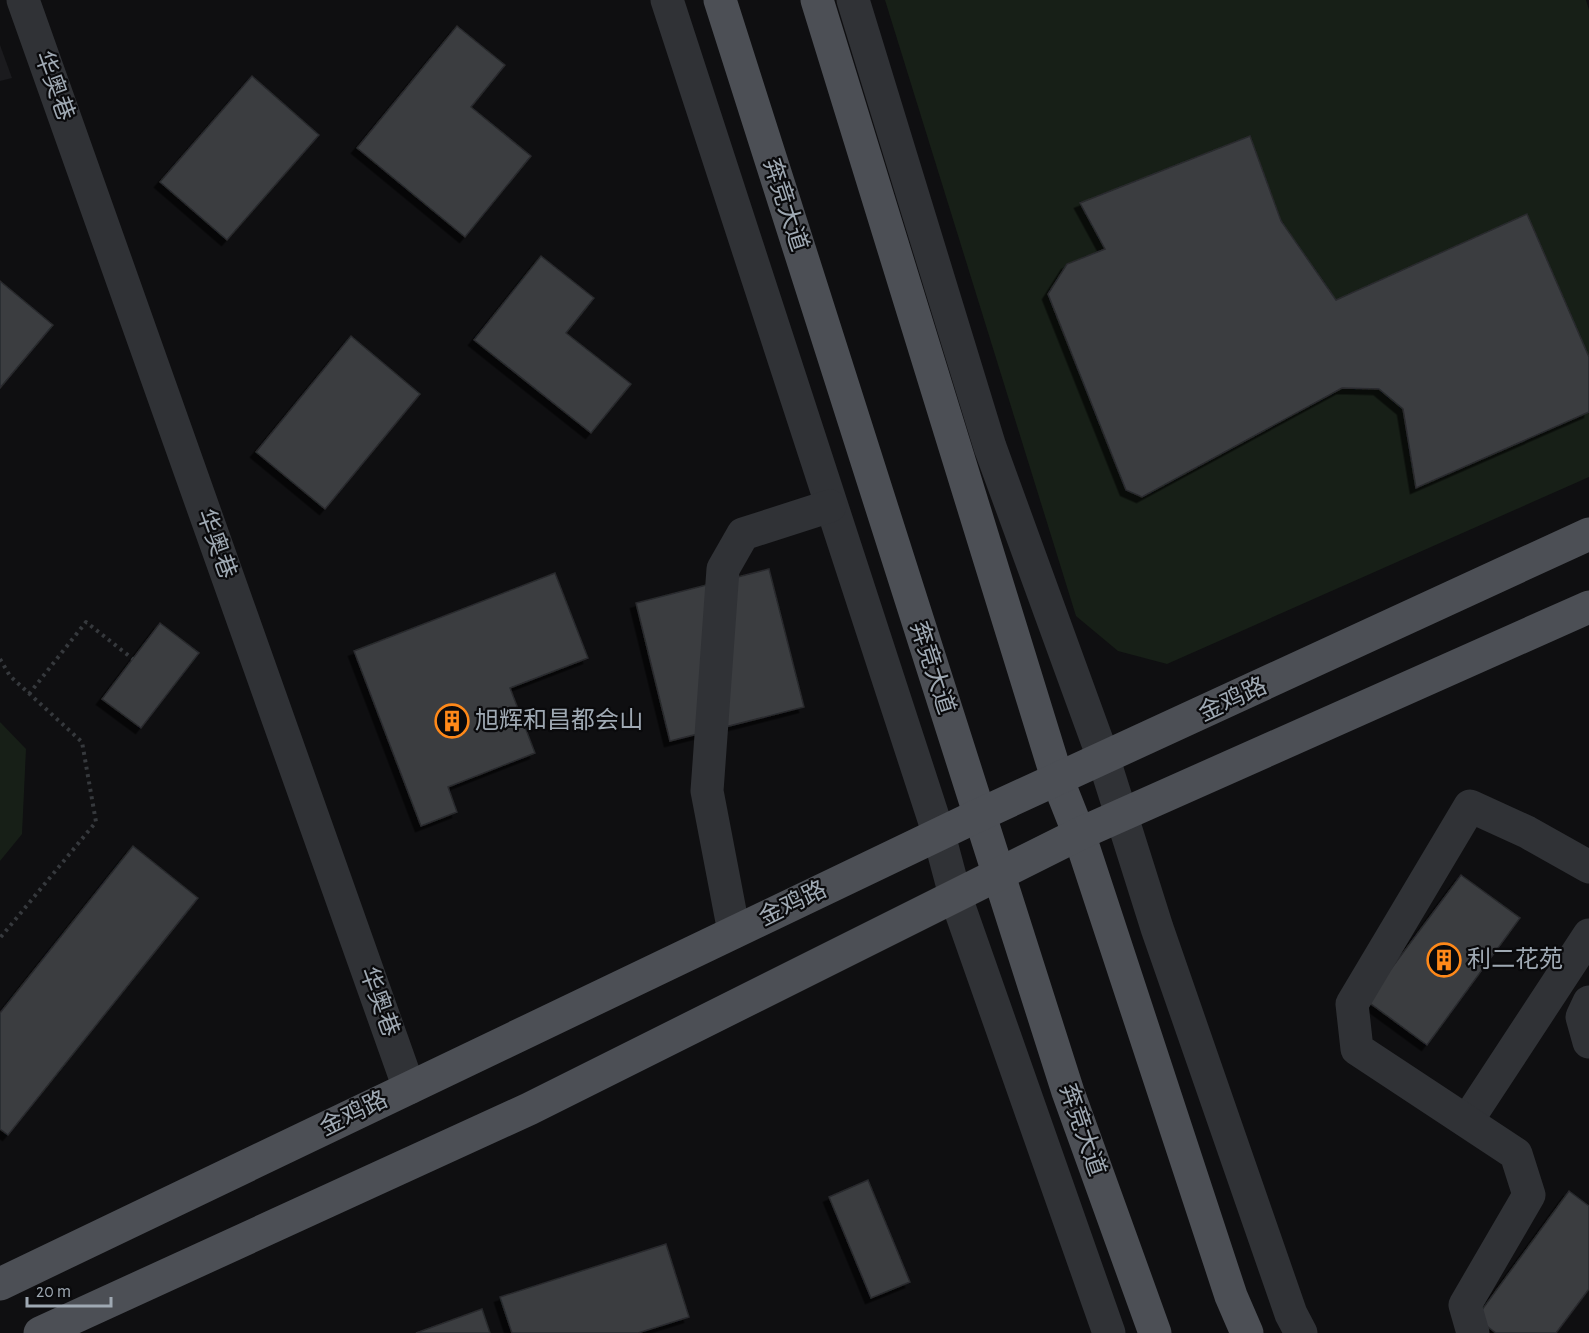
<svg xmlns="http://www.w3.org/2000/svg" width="1589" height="1333" font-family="'Alegreya Sans','Noto Sans SC',sans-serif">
  <defs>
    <filter id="shadow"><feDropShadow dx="-5.5" dy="5.5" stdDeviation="0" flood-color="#0009"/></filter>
  </defs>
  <rect width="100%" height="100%" fill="#0f0f11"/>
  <polygon fill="#1b1b1e" points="0,45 12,78 0,81"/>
  <g fill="#171f17">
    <polygon points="885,0 1586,0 1589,10 1589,477 1167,664 1118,651 1076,616"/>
    <polygon points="0,722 26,749 22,834 0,861"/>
  </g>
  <g fill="#3b3d41" stroke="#292a2d" stroke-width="1.5" filter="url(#shadow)">
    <polygon points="457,26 505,65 471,107 531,156 465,237 357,148"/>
    <polygon points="252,76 319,135 227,240 160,182"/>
    <polygon points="1250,136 1281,221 1336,300 1527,214 1589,357 1589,412 1416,488 1403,409 1379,389 1342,388 1142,497 1126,490 1048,294 1067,264 1105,249 1080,203"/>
    <polygon points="541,256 594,298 566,333 631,384 591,433 474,340"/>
    <polygon points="0,281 53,325 0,388"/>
    <polygon points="351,336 420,394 325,509 256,452"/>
    <polygon points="769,569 804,707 670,741 636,603"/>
    <polygon points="555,573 588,658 510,688 535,753 448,787 457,812 421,826 354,651"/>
    <polygon points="160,623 199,653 141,728 102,699"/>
    <polygon points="133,846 198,898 8,1135 0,1129 0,1013"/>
    <polygon points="1461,875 1520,918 1427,1045 1367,1001"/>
    <polygon points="868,1180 910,1282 871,1298 829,1197"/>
    <polygon points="1569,1191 1589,1206 1589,1289 1556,1333 1496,1333 1476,1318"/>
    <polygon points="666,1244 689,1317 638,1333 512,1333 500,1297"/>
    <polygon points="482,1309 490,1333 416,1333"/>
  </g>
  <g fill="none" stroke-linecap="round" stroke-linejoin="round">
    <g stroke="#36393d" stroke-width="4" stroke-dasharray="3 4.5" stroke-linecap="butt">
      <polyline points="0,659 10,676 82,742 96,822 0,938"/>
      <polyline points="29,694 86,622 133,659"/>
    </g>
    <g stroke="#303236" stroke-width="33">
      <polyline points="23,0 409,1088"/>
      <polyline points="667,0 939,835 955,895 1109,1333"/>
      <polyline points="853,0 990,447 1104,760 1157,928 1291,1314 1301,1333"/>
      <polyline points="734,932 707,791 723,569 743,534 830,506"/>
      <polyline points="1589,1002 1582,1017 1589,1042"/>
      <polyline points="1467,1121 1589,935"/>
      <polyline points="1473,1333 1465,1305 1529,1195 1516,1154 1357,1049 1352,1004 1470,806 1527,832 1589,867"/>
    </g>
    <g stroke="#4c4f55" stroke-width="33">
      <polyline points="720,0 1068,1092 1155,1333"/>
      <polyline points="817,0 1058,781 1079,834 1231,1296 1247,1333"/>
      <polyline points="0,1284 979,815 1589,534"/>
      <polyline points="40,1333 529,1109 1079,834 1589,607"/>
    </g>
  </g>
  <defs>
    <g id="building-ring" transform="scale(1.725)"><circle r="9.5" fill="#0a0a0c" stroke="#ff8919" stroke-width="1.5"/><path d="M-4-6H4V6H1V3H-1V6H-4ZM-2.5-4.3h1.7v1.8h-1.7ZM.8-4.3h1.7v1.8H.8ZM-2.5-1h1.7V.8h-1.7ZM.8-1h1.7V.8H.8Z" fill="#ff8919"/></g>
  </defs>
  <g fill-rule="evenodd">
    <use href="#building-ring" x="452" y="721"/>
    <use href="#building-ring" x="1444" y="960"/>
  </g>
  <g text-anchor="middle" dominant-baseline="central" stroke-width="4.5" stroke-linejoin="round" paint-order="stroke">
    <g font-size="24" fill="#9fa9b3" stroke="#0a0a0c">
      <text transform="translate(54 86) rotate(70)">华奥巷</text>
      <text transform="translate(785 205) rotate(72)">奔竞大道</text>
      <text transform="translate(216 544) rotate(70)">华奥巷</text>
      <text transform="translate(932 668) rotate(72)">奔竞大道</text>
      <text transform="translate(1233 700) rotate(-25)">金鸡路</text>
      <text transform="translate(793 904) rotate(-26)">金鸡路</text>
      <text transform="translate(379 1002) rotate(70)">华奥巷</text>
      <text transform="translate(354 1114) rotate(-26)">金鸡路</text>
      <text transform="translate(1082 1130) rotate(71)">奔竞大道</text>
    </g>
    <g font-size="24" fill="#9fa9b3" stroke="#0a0a0c" text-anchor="start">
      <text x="475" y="721">旭辉和昌都会山</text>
      <text x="1467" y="960">利二花苑</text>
    </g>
  </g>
  <path d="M27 1297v9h84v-9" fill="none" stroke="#9fa9b3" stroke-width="3"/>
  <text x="36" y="1297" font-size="18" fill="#9fa9b3" stroke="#0a0a0c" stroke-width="4.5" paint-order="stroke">20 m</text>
</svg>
